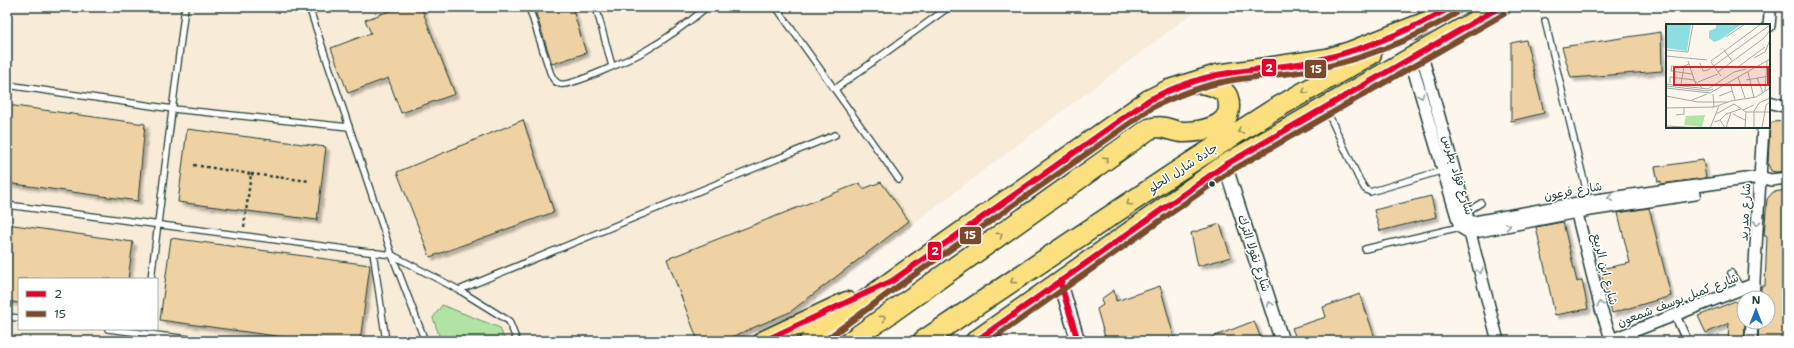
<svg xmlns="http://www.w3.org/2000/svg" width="1794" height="348" font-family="'Shantell Sans','Playpen Sans Arabic',sans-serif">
  <defs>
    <filter id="shadow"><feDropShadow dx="3.5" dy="3.5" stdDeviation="1" flood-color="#0004"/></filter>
  </defs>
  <rect width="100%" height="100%" fill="#fcf6ed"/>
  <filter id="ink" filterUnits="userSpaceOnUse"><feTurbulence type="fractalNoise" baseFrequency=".025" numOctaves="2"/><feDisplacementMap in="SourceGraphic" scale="8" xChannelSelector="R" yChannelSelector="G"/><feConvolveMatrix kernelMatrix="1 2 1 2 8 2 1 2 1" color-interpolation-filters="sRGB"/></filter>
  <g filter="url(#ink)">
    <path fill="#f8ebd7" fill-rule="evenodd" d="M7 7H1201L794 313 734 341H54L7 335ZM19 279H157V329H19Z"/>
    <polygon fill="#b1e4a4" stroke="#68906c" points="442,305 500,328 505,341 441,341 433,318"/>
    <g fill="#efd2a3" stroke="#1f3d34" filter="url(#shadow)">
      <polygon points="400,7 421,7 455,94 401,113 388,78 348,93 331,48 371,33 365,20"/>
      <polygon points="534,7 572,7 586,53 552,64"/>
      <polygon points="1661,32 1662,71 1571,78 1562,47"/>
      <polygon points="1526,40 1544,113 1511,121 1511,43"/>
      <polygon points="7,105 145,124 138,201 7,183"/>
      <polygon points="523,120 554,212 430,257 397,172"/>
      <polygon points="1787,121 1787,171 1776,172 1771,171 1768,164 1770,125 1772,122"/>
      <polygon points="187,129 326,147 317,220 178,202"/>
      <polygon points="1703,160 1706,178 1661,184 1661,181 1658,182 1655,167"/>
      <polygon points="881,182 909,221 790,312 722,341 698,341 667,259 860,183 863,189"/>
      <polygon points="1787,190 1787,341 1758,341 1759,322 1768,322 1768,298 1761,298 1761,286 1765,286 1767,236 1764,236 1767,199 1773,192"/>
      <polygon points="1431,196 1436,217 1380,231 1374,210"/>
      <polygon points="1649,208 1671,296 1612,313 1600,269 1630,263 1618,213"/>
      <polygon points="1563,222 1577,282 1582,280 1588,309 1555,315 1536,227"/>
      <polygon points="7,224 133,242 128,279 19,279 19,303 7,301"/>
      <polygon points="1220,224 1231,257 1198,266 1191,233"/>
      <polygon points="171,238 370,265 360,341 312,341 160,320"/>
      <polygon points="1160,286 1175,341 1106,341 1097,309 1103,305 1101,299 1114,290 1116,301"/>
      <polygon points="1360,294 1376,341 1297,341 1292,328 1326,317 1323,307"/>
      <polygon points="1735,301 1743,306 1743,322 1745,322 1744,341 1728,341 1729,323 1706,333 1698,316"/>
      <polygon points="1254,321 1262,341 1205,341 1205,340"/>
    </g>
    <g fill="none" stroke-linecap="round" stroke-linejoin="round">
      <g stroke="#1f3d34" stroke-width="8">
        <g id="service">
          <polyline points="309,7 392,255 425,341"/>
          <path d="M529 7 550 72C552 77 554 82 560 84 571 87 632 58 645 51 666 39 688 23 707 7"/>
          <polyline points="596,7 612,66"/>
          <polyline points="776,7 899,180"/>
          <polyline points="1545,21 1589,201"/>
          <polyline points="7,85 173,109 349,127"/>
          <polyline points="835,89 949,7"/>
          <polyline points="1327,111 1359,179 1365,189 1370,192 1444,170"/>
          <polyline points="7,205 392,255 459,290 509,321 517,341"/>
          <polyline points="1466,212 1481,203"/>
          <polyline points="1365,249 1460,227"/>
          <polyline points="373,252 386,341"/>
          <polyline points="1731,273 1742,289"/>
          <polyline points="151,279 185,7"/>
          <polyline points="459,290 835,135"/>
          <polyline points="7,317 19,318"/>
          <polyline points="108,329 204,341"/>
        </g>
      </g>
      <g stroke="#1f3d34" stroke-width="11">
        <polyline id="pedestrian" points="1675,314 1687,341"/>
      </g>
      <g stroke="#1f3d34" stroke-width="14">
        <g id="minor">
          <polyline points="1769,26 1770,14"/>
          <polyline points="1421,52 1469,223"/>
          <polyline points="1410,58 1460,227 1470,233 1498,341"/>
          <polyline points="1769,102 1787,107"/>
          <polyline points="1575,206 1601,309 1612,341"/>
          <polyline points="1460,227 1469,223 1589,201 1760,177 1771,180 1787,178"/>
          <polyline points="1470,233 1577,212 1695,194"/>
          <polyline points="1753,298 1763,127"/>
          <polyline points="1611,340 1754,284"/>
          <polyline points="1751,341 1752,322"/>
        </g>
      </g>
      <g stroke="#1f3d34" stroke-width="16">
        <g id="tertiary">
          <polyline points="1225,165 1282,341"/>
          <polyline points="1060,281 1078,341"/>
        </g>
      </g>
      <g stroke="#1f3d34" stroke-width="23">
        <g id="motorway">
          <polyline points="1413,30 1451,7"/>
          <polyline points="764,341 847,302"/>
          <polyline points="810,341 892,281 1149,100 1169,90 1217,75 1327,59 1350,52 1424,23"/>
          <path d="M851 341 1149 129C1167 124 1169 132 1184 132 1200 132 1230 127 1229 106 1229 99 1227 93 1221 90 1213 84 1202 83 1192 83"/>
          <polyline points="923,341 1173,174 1273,110 1371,54"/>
          <polyline points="976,341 1225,165 1500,7"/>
        </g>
      </g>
      <g stroke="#1f3d34" stroke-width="2.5" stroke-dasharray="3 3" stroke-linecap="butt">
        <polyline points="194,165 251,174 244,227"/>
        <polyline points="251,174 310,181"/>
      </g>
      <use href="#service" stroke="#fff" stroke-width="5.5"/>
      <use href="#pedestrian" stroke="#fff" stroke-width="8"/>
      <use href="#minor" stroke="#fff" stroke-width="11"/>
      <use href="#tertiary" stroke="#fff" stroke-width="13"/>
      <use href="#motorway" stroke="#fce080" stroke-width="20"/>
      <g stroke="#fff" stroke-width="9">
        <g id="bus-1">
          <polyline points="1060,281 1078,341"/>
          <path d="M764 341 892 281 1149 100C1170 89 1194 80 1217 75 1246 69 1276 68 1304 63 1355 53 1406 33 1451 7"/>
          <polyline points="976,341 1225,165 1500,7"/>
        </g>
      </g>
      <g stroke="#fff" stroke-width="9">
        <g id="bus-2">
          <path d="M824 341 897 287 1153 107C1174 97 1196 88 1218 83 1247 76 1277 76 1306 71 1358 61 1410 41 1455 14"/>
          <polyline points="990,341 1229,172 1504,14"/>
        </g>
      </g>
      <use href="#bus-1" stroke="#e4002b" stroke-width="6"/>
      <use href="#bus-2" stroke="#7a4b2a" stroke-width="6"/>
    </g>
    <defs><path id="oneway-chevron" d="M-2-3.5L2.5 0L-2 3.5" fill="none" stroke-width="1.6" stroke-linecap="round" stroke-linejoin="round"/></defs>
    <g stroke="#8e8e5a">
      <use href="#oneway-chevron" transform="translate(1305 91) rotate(150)"/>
      <use href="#oneway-chevron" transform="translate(1240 131) rotate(148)"/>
      <use href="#oneway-chevron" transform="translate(1106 159) rotate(-36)"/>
      <use href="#oneway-chevron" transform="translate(1129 203) rotate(146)"/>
      <use href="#oneway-chevron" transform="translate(1000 235) rotate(-36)"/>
      <use href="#oneway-chevron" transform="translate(1013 281) rotate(146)"/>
      <use href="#oneway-chevron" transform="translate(883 318) rotate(-36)"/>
    </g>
    <g stroke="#8f9e9a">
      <use href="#oneway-chevron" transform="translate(1421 96) rotate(73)"/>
      <use href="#oneway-chevron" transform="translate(1610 198) rotate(172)"/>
      <use href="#oneway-chevron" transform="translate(1757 223) rotate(93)"/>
      <use href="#oneway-chevron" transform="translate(1508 226) rotate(-11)"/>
      <use href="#oneway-chevron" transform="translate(1480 271) rotate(74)"/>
      <use href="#oneway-chevron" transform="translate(1270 304) rotate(-108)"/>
      <use href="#oneway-chevron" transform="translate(1600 304) rotate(-105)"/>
    </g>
  </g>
  <circle fill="#1f3d34" stroke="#fff" stroke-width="1.5" cx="1212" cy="184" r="3.5"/>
  <g text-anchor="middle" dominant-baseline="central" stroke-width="3" stroke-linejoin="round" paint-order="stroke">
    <g font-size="12" fill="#1f3d34" stroke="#fff">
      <text transform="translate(1183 168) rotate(-33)">جادة شارل الحلو</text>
      <text transform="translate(1458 175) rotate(73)">شارع فؤاد بطرس</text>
      <text transform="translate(1573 191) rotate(-10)">شارع فرعون</text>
      <text transform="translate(1745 212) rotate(-87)">شارع مدريد</text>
      <text transform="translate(1254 253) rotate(72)">شارع نقولا الترك</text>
      <text transform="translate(1605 269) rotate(76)">شارع ابن الربيع</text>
      <text transform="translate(1678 300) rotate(-21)">شارع كميل يوسف شمعون</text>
    </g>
  </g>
  <g transform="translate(1666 24)">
    <rect width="104" height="104" fill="#fcf6ed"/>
    <path d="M39 91 36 103 18 101 20 92Z" fill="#b1e4a4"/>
    <path d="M0 0H25L21 27 0 24ZM50 0H76L54 16 48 18 43 14V7L50 4Z" fill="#8cdee3"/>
    <path fill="none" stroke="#a4aca3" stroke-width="1" d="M60 13 79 0M0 26 22 28 27 0M58 26 66 37M0 32 41 36M88 34 99 28 104 16M22 37 30 61M45 37 95 0M45 38 55 52M34 39 37 47 42 46 104 1M6 41 5 47 26 50M72 43 99 23M52 48 98 14 104 6M82 48 88 74M72 53 79 74M91 54 97 69M80 56 104 52M32 58 52 50M4 59V53L28 56 36 64M64 59 69 76M0 60 42 65 68 48 80 45M15 60 18 42 23 40M1 62 42 67 47 65M0 64 44 69 104 35M99 67 101 37M47 70 48 83M0 72 32 78H61M53 72 66 67M26 76 41 70M0 84 48 83 65 77 90 73 104 64M77 86 88 81M50 90 68 80 80 88H104M67 90 79 96M10 91 18 90V84M54 96 60 90 75 85M48 98 54 96 59 104M0 102 36 104M44 104 53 82M60 104 65 88M79 104 80 88M88 104V87L93 79 104 74M96 104 100 81 104 78"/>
    <path fill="#d62828" fill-opacity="0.15" stroke="#d62828" stroke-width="2" d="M8 43H102V61H8Z"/>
    <rect width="104" height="104" fill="none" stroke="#1f3d34" stroke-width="2"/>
  </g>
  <g stroke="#fff" stroke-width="1.5">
    <rect x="1261" y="58" width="16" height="19" rx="4" fill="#e4002b"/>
    <rect x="1304" y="59" width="23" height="20" rx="4" fill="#7a4b2a"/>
    <rect x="959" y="226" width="23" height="19" rx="4" fill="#7a4b2a"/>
    <rect x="927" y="241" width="15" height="20" rx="4" fill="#e4002b"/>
  </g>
  <g font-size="11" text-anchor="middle" font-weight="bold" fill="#fff">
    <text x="1269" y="72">2</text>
    <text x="1316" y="73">15</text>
    <text x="970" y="239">15</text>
    <text x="935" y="255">2</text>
  </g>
  <rect width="1794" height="348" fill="none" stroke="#fff" stroke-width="24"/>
  <rect x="12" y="12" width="1770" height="324" fill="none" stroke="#1f3d34" stroke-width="1.5" filter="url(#ink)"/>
  <rect x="18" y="278" width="140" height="52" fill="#ffffff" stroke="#a5b1ae"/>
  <rect x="26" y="291" width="20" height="6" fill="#e4002b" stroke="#a5b1ae"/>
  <text x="54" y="298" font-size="12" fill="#1f3d34">2</text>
  <rect x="26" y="311" width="20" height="6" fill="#7a4b2a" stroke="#a5b1ae"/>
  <text x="54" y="318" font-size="12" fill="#1f3d34">15</text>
  <g transform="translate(1756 310)"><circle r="19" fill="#ffffff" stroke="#a5b1ae"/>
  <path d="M0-3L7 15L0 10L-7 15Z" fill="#1f6fb2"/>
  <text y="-6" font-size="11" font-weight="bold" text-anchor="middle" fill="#1f3d34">N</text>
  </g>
</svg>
